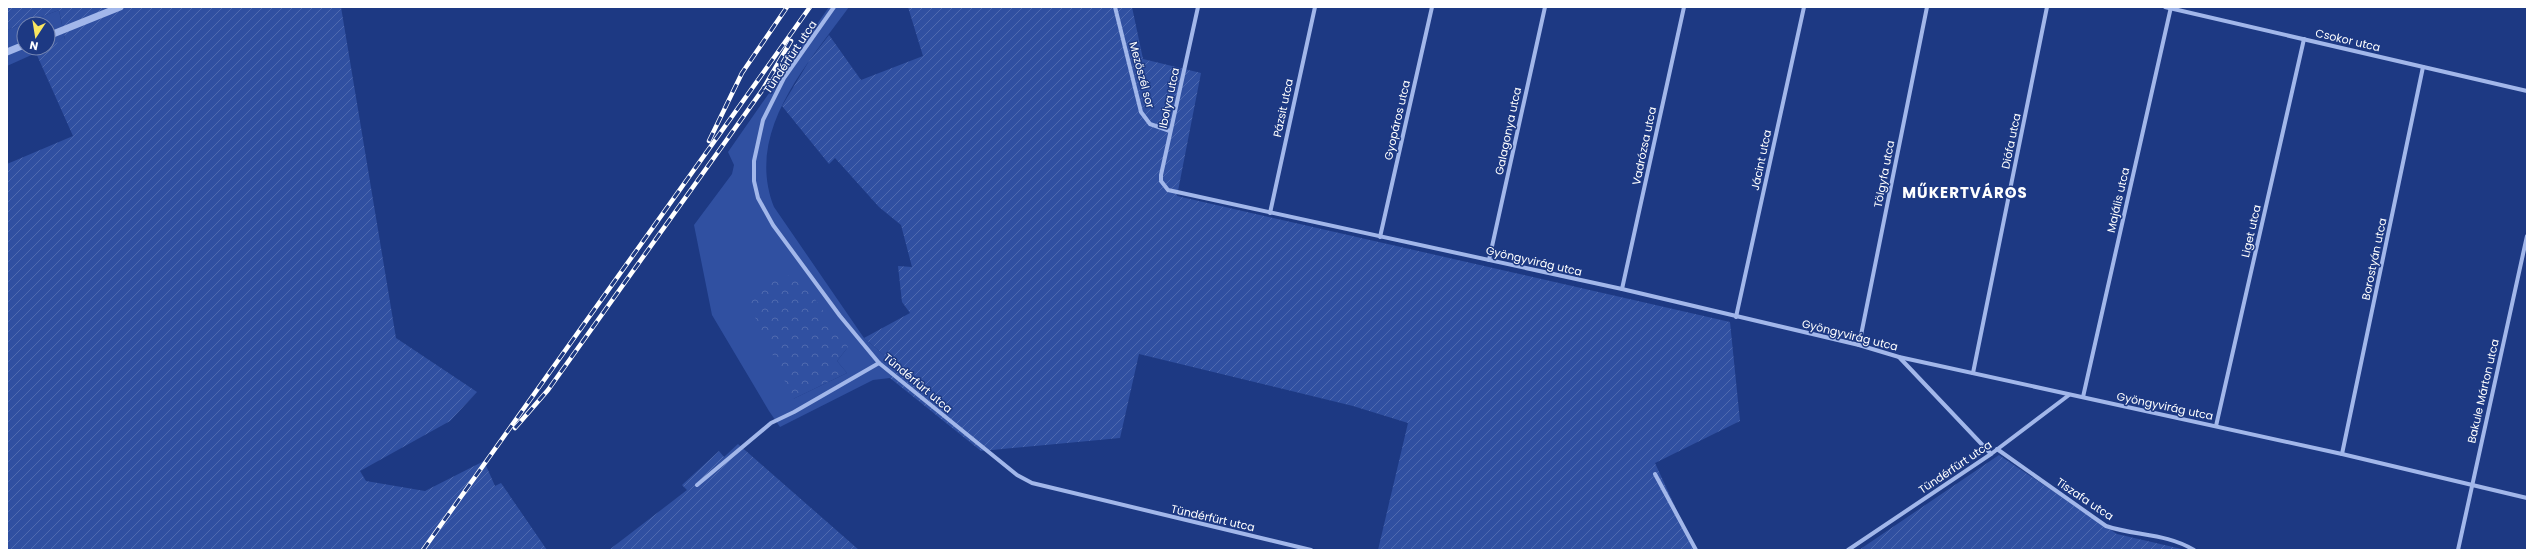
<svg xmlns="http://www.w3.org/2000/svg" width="2534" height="557" font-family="Poppins,sans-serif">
  <defs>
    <pattern id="forest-crowns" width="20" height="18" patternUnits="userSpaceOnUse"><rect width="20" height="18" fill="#3050a1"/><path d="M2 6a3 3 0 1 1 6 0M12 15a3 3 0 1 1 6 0" fill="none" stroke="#4f6aaf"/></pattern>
    <pattern id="garden-furrows" width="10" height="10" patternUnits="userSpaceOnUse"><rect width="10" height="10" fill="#3050a1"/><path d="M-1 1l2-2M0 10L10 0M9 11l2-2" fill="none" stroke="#4f6aaf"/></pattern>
  </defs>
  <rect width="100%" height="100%" fill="#1d3983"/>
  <g fill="#3050a1" fill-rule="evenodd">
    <path d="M829 7H849C808 64 744 131 774 207L864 338 900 369 890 378 873 380 780 427 769 411 712 315 694 225 732 174 734 165 728 152ZM848 347 837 361 847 373 793 399Z"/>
    <polygon points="59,10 65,40 48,48 48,24 24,24 24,48 47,48 7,66 7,30"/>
  </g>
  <polygon fill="url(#forest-crowns)" points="797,273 848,347 837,361 847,373 793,399 749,304 765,283"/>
  <g fill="url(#garden-furrows)">
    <polygon points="7,7 341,7 396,338 477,392 450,421 360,471 366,481 425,491 484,461 495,486 501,483 547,550 7,550 7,164 73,136 36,53 65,39 59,10 7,30"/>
    <polygon points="908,7 1132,7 1143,59 1201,73 1177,196 1730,322 1740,421 1655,463 1695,550 1378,550 1408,423 1353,406 1139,354 1120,438 981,451 890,378 900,369 864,338 910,313 902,302 898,266 912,267 901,225 879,207 835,158 829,164 782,106 809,61 829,35 861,80 923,56"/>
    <polygon points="738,444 859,550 609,550 687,490 682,485 719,451 724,457"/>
    <polygon points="1999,455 2117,534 2186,550 1859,550"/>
  </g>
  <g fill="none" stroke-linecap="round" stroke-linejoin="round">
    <g stroke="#a2b7ea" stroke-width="4">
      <polyline points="834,7 784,78 763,120 754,161 754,181 758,198 773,225 840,316 879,363 1017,475 1032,483 1311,550"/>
      <polyline points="1115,7 1141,112 1150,124 1170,131"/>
      <polyline points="1198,7 1161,175 1161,181 1168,190 1622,289 1859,345 1899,357 2342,454 2527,498"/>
      <polyline points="2165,7 2527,91"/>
      <polyline points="1270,213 1315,7"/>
      <polyline points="1380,237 1432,7"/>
      <polyline points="1489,260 1545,7"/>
      <polyline points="1622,289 1684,7"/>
      <polyline points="1736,317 1804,7"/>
      <polyline points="1859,345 1927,7"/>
      <polyline points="1899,357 1991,454"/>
      <polyline points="1973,373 2047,7"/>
      <polyline points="2083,397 2171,7"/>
      <polyline points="2216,426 2304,39"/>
      <path d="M1997 449 2106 526C2135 536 2166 533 2194 550"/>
      <polyline points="2342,454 2423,67"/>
      <polyline points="1655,474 1696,550"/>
      <polyline points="697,485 771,423 794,412 879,363"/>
      <polyline points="1848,550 1991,454 2069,395"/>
      <polyline points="2458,550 2527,236"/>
    </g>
    <g stroke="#a2b7ea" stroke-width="7">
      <polyline points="48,36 120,7"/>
      <polyline points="7,52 24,45"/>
    </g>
    <g stroke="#fff" stroke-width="4.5">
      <g id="rail">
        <polyline points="709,141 742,73 787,7"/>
        <polyline points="515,428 548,390 763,89 791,41"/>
        <polyline points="423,550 810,7"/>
      </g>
    </g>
    <use href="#rail" stroke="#1d3983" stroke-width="3" stroke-dasharray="9" stroke-linecap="butt"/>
  </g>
  <g text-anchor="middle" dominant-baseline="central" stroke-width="3" stroke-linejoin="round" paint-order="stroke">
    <g font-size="11" fill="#fff" stroke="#1d3983">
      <text transform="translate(2348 40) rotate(13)">Csokor utca</text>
      <text transform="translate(790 57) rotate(-56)">Tündérfürt utca</text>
      <text transform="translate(1142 75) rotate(75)">Mezőszél sor</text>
      <text transform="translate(1169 98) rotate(-78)">Ibolya utca</text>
      <text transform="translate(1283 108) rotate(-78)">Pázsit utca</text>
      <text transform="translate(1397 120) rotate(-77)">Gyopáros utca</text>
      <text transform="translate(1508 131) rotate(-78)">Galagonya utca</text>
      <text transform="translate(2011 141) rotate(-78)">Diófa utca</text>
      <text transform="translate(1644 146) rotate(-78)">Vadrózsa utca</text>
      <text transform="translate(1761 160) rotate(-78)">Jácint utca</text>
      <text transform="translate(1884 174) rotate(-79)">Tölgyfa utca</text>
      <text transform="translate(2118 200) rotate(-77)">Majális utca</text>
      <text transform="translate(2251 231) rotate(-77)">Liget utca</text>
      <text transform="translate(2374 259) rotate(-78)">Borostyán utca</text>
      <text transform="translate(1534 261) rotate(13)">Gyöngyvirág utca</text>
      <text transform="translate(1850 335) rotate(14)">Gyöngyvirág utca</text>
      <text transform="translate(918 383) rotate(40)">Tündérfürt utca</text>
      <text transform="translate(2483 391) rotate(-77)">Bakule Márton utca</text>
      <text transform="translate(2165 406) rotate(12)">Gyöngyvirág utca</text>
      <text transform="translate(1955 467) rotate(-34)">Tündérfürt utca</text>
      <text transform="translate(2085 499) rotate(34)">Tiszafa utca</text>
      <text transform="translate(1213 518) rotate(13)">Tündérfürt utca</text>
    </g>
    <g font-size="15" font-weight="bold" letter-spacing="1" fill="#fff" stroke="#1d3983">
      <text x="1965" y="192">MŰKERTVÁROS</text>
    </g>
  </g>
  <rect width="2534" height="557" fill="none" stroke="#ffffff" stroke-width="16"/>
  <g transform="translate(36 36) rotate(192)"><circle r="19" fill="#1d3983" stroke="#7788b5"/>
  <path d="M0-3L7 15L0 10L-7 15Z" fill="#fae660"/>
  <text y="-6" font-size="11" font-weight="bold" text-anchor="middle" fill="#ffffff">N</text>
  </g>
</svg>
